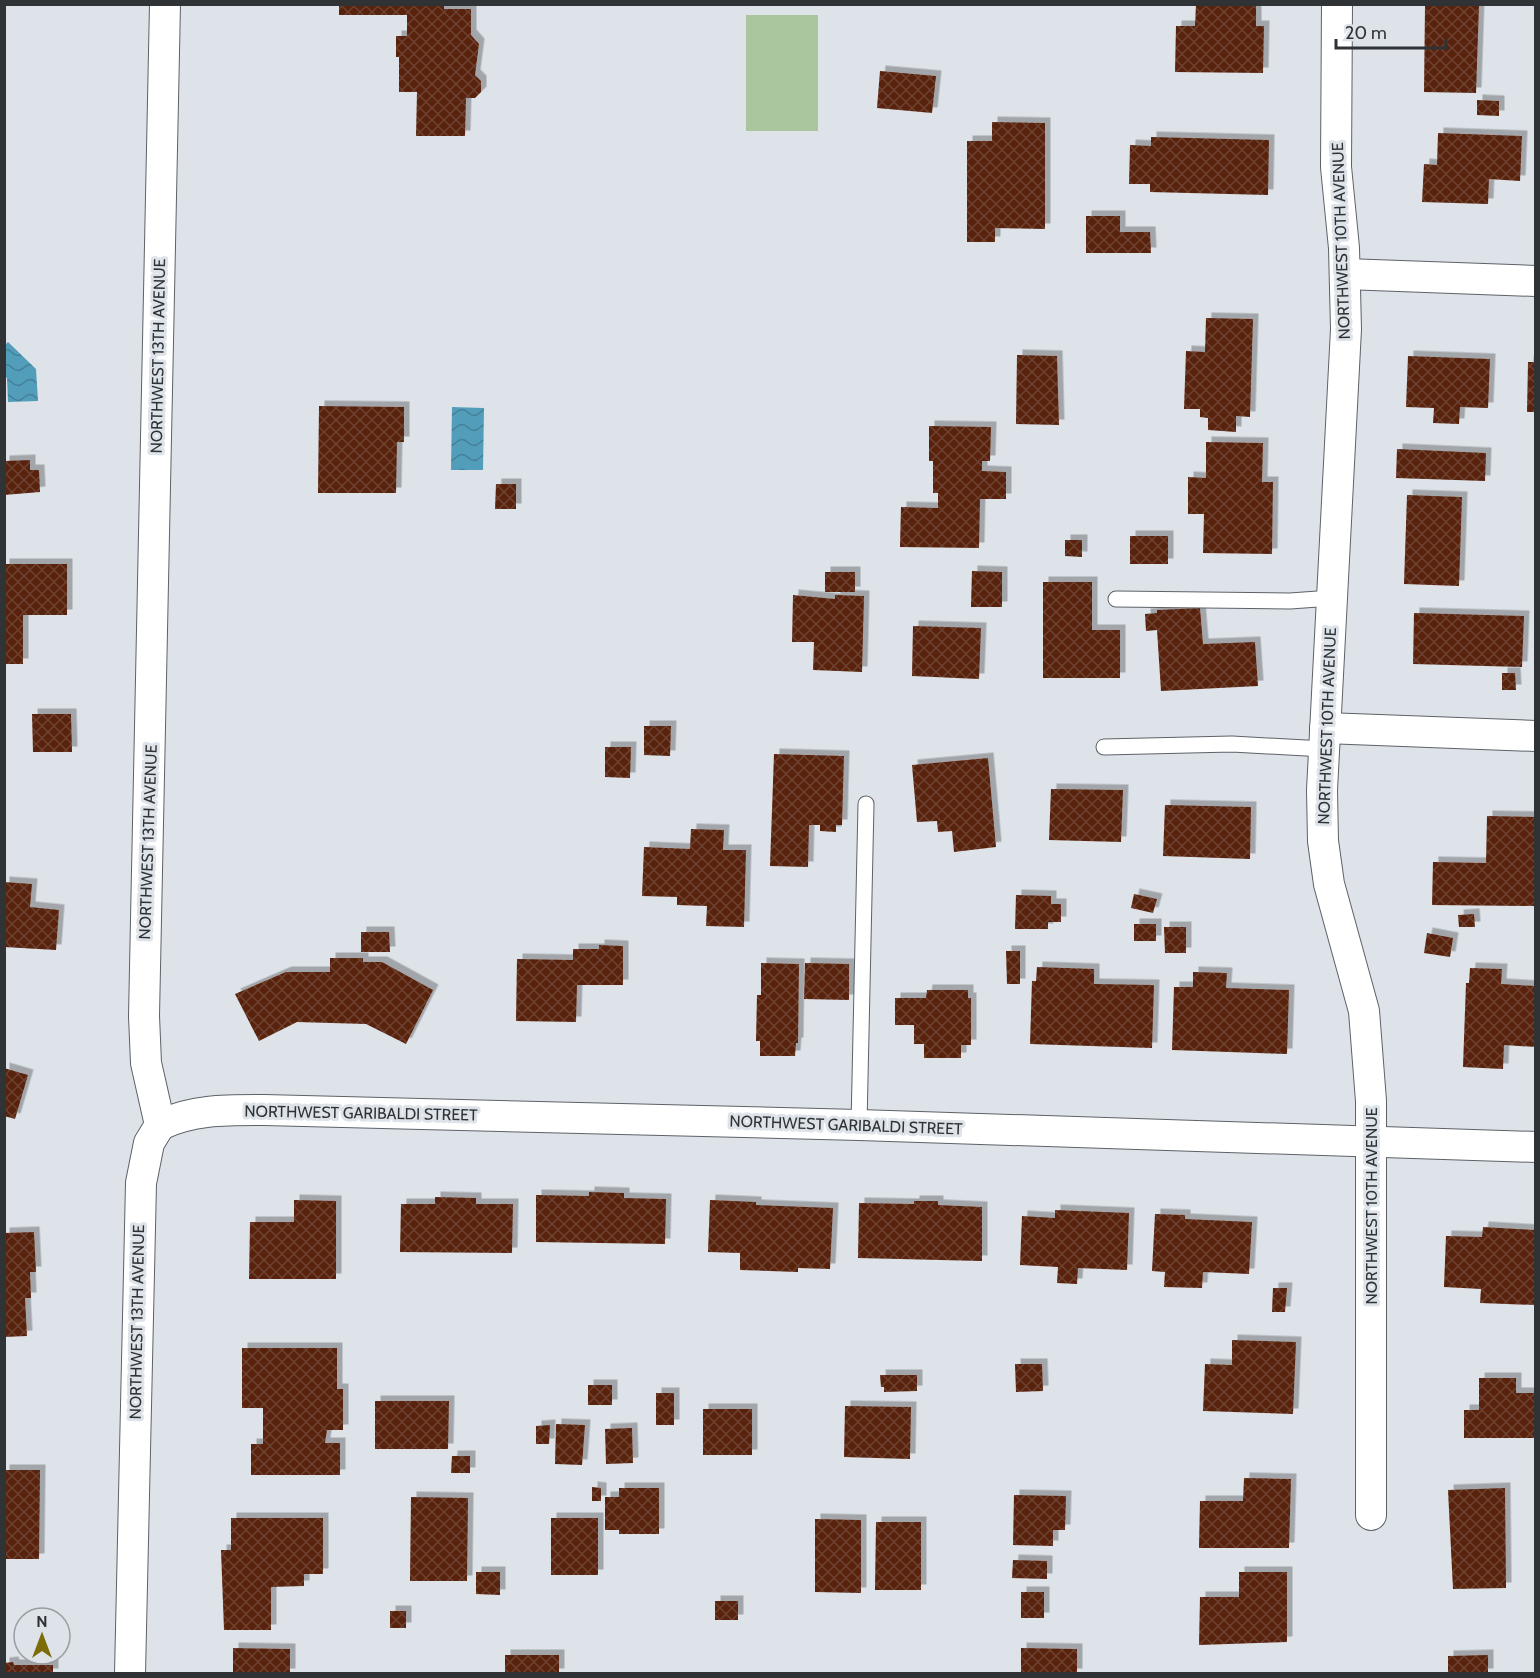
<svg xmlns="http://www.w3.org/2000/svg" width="1540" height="1678" font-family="Cabin,sans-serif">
  <defs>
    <pattern id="water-waves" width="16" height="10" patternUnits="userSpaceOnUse" patternTransform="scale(1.5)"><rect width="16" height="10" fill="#519dba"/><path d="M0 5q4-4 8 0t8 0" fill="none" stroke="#448198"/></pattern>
    <pattern id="building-cross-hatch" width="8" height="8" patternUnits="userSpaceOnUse" patternTransform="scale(1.5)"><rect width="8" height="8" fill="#58220c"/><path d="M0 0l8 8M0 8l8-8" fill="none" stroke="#6d4230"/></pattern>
    <filter id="shadow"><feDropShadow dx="5.5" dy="-5.5" stdDeviation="0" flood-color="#0004"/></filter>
  </defs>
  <rect width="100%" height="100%" fill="#dde3e9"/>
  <rect fill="#aac69e" x="746" y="15" width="72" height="116"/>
  <g fill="url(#water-waves)">
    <polygon points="8,342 36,369 38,401 8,402 7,378 4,375 5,345"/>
    <polygon points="452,407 484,408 483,470 451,470"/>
  </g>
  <g fill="url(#building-cross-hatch)" filter="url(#shadow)">
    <polygon points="339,4 444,4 444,9 471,9 471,35 479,44 475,75 481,81 481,92 475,98 466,98 465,136 416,136 417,92 399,92 399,57 396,57 396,36 407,36 407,15 339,15"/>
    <polygon points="1196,4 1256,4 1256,26 1264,26 1263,73 1175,72 1176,26 1195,26"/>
    <polygon points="1425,6 1479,6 1476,93 1424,92"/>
    <polygon points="880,71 936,76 932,113 877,108"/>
    <polygon points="1477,100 1499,101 1499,116 1477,115"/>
    <polygon points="992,122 1045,123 1045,229 995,228 995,242 967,242 967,141 992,141"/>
    <polygon points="1438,133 1522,136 1520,181 1489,179 1488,204 1422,202 1424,164 1437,165"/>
    <polygon points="1151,137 1269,140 1268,195 1150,192 1150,184 1129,184 1130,145 1151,146"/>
    <polygon points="1086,216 1120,216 1120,232 1150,232 1151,253 1086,253"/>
    <polygon points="1206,318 1253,319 1250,417 1236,416 1236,432 1208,430 1208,418 1200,417 1200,409 1184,409 1186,351 1205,352"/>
    <polygon points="1017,355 1057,356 1059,425 1016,424"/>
    <polygon points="1408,356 1490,359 1488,408 1460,407 1459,424 1433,423 1434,408 1406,407"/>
    <polygon points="1528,362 1536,362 1536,412 1527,412"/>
    <polygon points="319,406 404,407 404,442 397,442 396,493 318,493"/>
    <polygon points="929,426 991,427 990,461 982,461 982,471 1006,472 1006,499 980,499 979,548 900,547 901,507 938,508 938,493 933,493 933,461 929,461"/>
    <polygon points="1206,442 1263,443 1262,482 1273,482 1272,554 1203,553 1204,514 1188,514 1188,477 1206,478"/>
    <polygon points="1397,449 1486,453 1485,481 1396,478"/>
    <polygon points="30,460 30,470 39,470 40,492 4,495 4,461"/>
    <polygon points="496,484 516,484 516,509 495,509"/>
    <polygon points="1407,495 1462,497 1459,586 1404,584"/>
    <rect x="1130" y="536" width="38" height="28"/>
    <polygon points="1065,540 1082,540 1082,557 1065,556"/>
    <polygon points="4,564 67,564 67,615 23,615 23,664 4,664"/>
    <polygon points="972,571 1002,572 1002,607 971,607"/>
    <rect x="825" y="572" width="30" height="20"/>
    <polygon points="1043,582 1092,582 1092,630 1120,630 1120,678 1043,678"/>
    <polygon points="793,595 835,599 835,595 864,596 862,672 813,670 814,642 792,642"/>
    <polygon points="1200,608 1203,644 1255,642 1258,686 1161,691 1157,630 1146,631 1145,614 1157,613 1157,610"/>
    <polygon points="1414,613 1524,616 1522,667 1413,664"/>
    <polygon points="913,626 981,628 979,679 912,676"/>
    <polygon points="1502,673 1515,673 1516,690 1502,690"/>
    <polygon points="32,714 71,714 72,752 33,752"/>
    <polygon points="644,726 671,726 670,756 644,755"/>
    <polygon points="605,747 631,747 630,778 605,777"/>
    <polygon points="774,754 844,756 842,825 836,825 836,832 820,831 820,825 809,825 808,867 770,866"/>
    <polygon points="988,758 996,847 954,852 952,831 938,832 937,821 917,822 912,765"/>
    <polygon points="1051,789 1123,790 1121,842 1049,840"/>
    <polygon points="1165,805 1251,807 1250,859 1163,856"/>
    <polygon points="1487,816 1536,817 1536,906 1432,905 1433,862 1486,863"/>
    <polygon points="691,829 724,830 723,850 746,850 744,927 706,926 707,906 677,905 677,897 642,896 644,847 690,849"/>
    <polygon points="4,882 32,884 30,907 59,910 56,950 4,947"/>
    <polygon points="1134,894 1157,899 1153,913 1131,908"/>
    <polygon points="1016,895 1051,896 1051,904 1061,904 1061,922 1048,922 1048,929 1015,929"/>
    <polygon points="1474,914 1475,927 1459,927 1458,915"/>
    <rect x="1134" y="924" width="22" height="17"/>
    <polygon points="1164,927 1186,927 1186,953 1165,953"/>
    <polygon points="361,932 389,932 390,952 361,952"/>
    <polygon points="1427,933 1453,938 1450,957 1424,953"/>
    <polygon points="599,945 623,946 623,985 577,985 576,1022 516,1021 517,959 573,960 573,949 599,949"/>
    <polygon points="1006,951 1020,951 1020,984 1007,984"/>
    <polygon points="330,958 363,958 363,962 382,962 433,990 406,1044 366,1024 297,1022 259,1041 235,994 286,972 330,972"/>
    <polygon points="761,963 799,964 798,1043 796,1043 795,1056 760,1056 760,1041 756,1041 757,995 761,995"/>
    <polygon points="805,963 849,964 849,1000 804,999"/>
    <polygon points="1037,967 1094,969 1094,984 1154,985 1152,1048 1030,1044 1032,981 1036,981"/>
    <polygon points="1470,968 1502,969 1501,984 1536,986 1536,1047 1504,1045 1503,1069 1463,1067 1466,983 1469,983"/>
    <polygon points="1193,972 1227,973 1226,988 1289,990 1287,1054 1172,1050 1174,987 1193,987"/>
    <polygon points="927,990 968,990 968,998 971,998 971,1045 961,1045 961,1058 924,1058 924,1044 914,1044 914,1025 895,1025 895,998 926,998"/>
    <polygon points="4,1068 28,1075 15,1119 4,1116"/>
    <polygon points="589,1192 624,1193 624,1198 666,1199 665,1244 536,1242 536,1195 589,1196"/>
    <polygon points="435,1197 476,1198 476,1204 513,1204 512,1253 400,1252 401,1204 435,1204"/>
    <polygon points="294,1200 336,1201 336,1279 249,1279 250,1222 294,1222"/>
    <polygon points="710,1200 756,1202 756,1205 833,1208 830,1269 798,1268 798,1272 740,1270 740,1253 708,1252"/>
    <polygon points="914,1201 938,1201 938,1205 982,1207 982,1261 858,1258 859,1203 914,1204"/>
    <polygon points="1055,1210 1129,1213 1127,1270 1078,1268 1077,1284 1057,1283 1058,1267 1020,1265 1022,1216 1055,1218"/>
    <polygon points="1155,1214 1185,1215 1185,1219 1252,1222 1249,1274 1203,1272 1202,1288 1164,1287 1165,1272 1152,1271"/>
    <polygon points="1483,1227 1536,1230 1536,1305 1480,1303 1481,1289 1444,1287 1446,1236 1482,1237"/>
    <polygon points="34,1232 36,1272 30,1272 31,1298 25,1298 27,1336 4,1337 4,1233"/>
    <polygon points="1273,1288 1287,1288 1285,1312 1272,1312"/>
    <polygon points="1232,1340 1296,1342 1293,1414 1203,1411 1205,1364 1232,1365"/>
    <polygon points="242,1348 337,1348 337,1389 343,1389 343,1430 327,1430 325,1443 340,1443 340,1475 251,1475 251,1444 263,1444 263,1408 242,1408"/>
    <polygon points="1015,1364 1042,1364 1043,1391 1016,1392"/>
    <polygon points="880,1375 917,1375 917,1391 884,1392 884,1387 881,1387"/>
    <polygon points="1479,1378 1516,1378 1516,1393 1536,1393 1536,1438 1464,1438 1464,1410 1479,1410"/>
    <rect x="588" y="1385" width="24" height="20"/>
    <rect x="656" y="1393" width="18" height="32"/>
    <polygon points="375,1401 449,1401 448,1449 375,1449"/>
    <polygon points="845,1406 911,1407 910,1459 844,1457"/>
    <rect x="703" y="1409" width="49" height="46"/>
    <polygon points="556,1424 585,1425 582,1465 555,1464"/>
    <polygon points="550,1425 549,1444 536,1444 536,1426"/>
    <polygon points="632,1428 633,1463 606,1464 605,1429"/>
    <polygon points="452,1456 470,1456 470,1473 451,1473"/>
    <polygon points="4,1470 40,1470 39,1559 4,1559"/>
    <polygon points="1244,1478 1291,1479 1289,1548 1199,1548 1200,1501 1243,1501"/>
    <polygon points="592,1487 601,1488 601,1501 592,1501"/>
    <polygon points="619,1488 659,1488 659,1534 619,1534 619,1530 605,1530 605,1497 619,1497"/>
    <polygon points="1505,1488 1506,1588 1453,1589 1448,1490"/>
    <polygon points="1014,1495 1066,1496 1065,1530 1053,1530 1053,1546 1013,1545"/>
    <polygon points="411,1497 468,1498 467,1581 410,1581"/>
    <polygon points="231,1518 323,1518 323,1574 304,1574 304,1586 271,1587 271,1630 224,1630 221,1550 231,1550"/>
    <rect x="551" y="1518" width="47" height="57"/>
    <polygon points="815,1519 861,1520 861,1593 815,1592"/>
    <polygon points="876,1522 921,1522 921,1590 875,1590"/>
    <polygon points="1013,1560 1047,1561 1047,1579 1012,1578"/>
    <polygon points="476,1572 500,1572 500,1595 476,1594"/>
    <polygon points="1239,1572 1287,1572 1287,1642 1199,1645 1200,1597 1239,1597"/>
    <rect x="1021" y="1592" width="23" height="26"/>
    <rect x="715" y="1601" width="23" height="19"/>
    <rect x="390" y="1611" width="16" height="17"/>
    <polygon points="233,1648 290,1649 290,1674 233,1674"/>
    <polygon points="1021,1648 1077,1649 1077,1674 1021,1674"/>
    <rect x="505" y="1655" width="54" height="19"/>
    <polygon points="1488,1655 1488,1674 1448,1674 1448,1656"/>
    <polygon points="13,1662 14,1665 53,1665 53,1674 4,1674 4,1663"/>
  </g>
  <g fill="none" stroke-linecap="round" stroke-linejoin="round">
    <g stroke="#5d6267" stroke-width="17">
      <g id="service">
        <polyline points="1116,599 1290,601 1332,598"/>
        <polyline points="1104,747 1232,744 1324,749"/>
        <polyline points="859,1125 866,804"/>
      </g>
    </g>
    <g stroke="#5d6267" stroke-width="32">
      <g id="minor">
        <polyline points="1337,4 1336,167 1344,248 1346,329 1322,790 1323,841 1329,884 1364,1011 1371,1101 1371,1515"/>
        <polyline points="1345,274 1536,281"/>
        <polyline points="1325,728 1536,736"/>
        <path d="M160 1125C193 1109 228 1110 264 1110L859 1125 1536 1147"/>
        <polyline points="130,1674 141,1183 149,1143 160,1125 146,1063 144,1016 165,4"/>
      </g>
    </g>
    <use href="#service" stroke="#fff" stroke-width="15"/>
    <use href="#minor" stroke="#fff" stroke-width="30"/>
  </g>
  <g text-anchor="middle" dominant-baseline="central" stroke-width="6" stroke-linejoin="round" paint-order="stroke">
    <g font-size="16" fill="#303335" stroke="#dde3e9">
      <text transform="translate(1341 241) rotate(-92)">NORTHWEST 10TH AVENUE</text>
      <text transform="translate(158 356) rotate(-89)">NORTHWEST 13TH AVENUE</text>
      <text transform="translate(1327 726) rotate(-88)">NORTHWEST 10TH AVENUE</text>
      <text transform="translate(148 842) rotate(-88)">NORTHWEST 13TH AVENUE</text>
      <text transform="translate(361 1113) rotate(1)">NORTHWEST GARIBALDI STREET</text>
      <text transform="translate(846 1125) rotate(2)">NORTHWEST GARIBALDI STREET</text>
      <text transform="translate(1371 1206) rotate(-90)">NORTHWEST 10TH AVENUE</text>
      <text transform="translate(137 1322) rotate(-89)">NORTHWEST 13TH AVENUE</text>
    </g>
  </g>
  <rect width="1540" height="1678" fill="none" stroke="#303335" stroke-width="12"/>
  <g transform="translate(42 1636)"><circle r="28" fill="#dde3e9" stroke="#989da1" stroke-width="1.5"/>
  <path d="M0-4.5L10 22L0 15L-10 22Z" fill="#7c6d08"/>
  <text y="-9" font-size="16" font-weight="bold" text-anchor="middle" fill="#303335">N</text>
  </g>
  <path d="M1336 39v9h110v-9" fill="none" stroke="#303335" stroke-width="3"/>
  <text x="1345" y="39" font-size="18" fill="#303335" stroke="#dde3e9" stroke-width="4.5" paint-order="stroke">20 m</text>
</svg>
